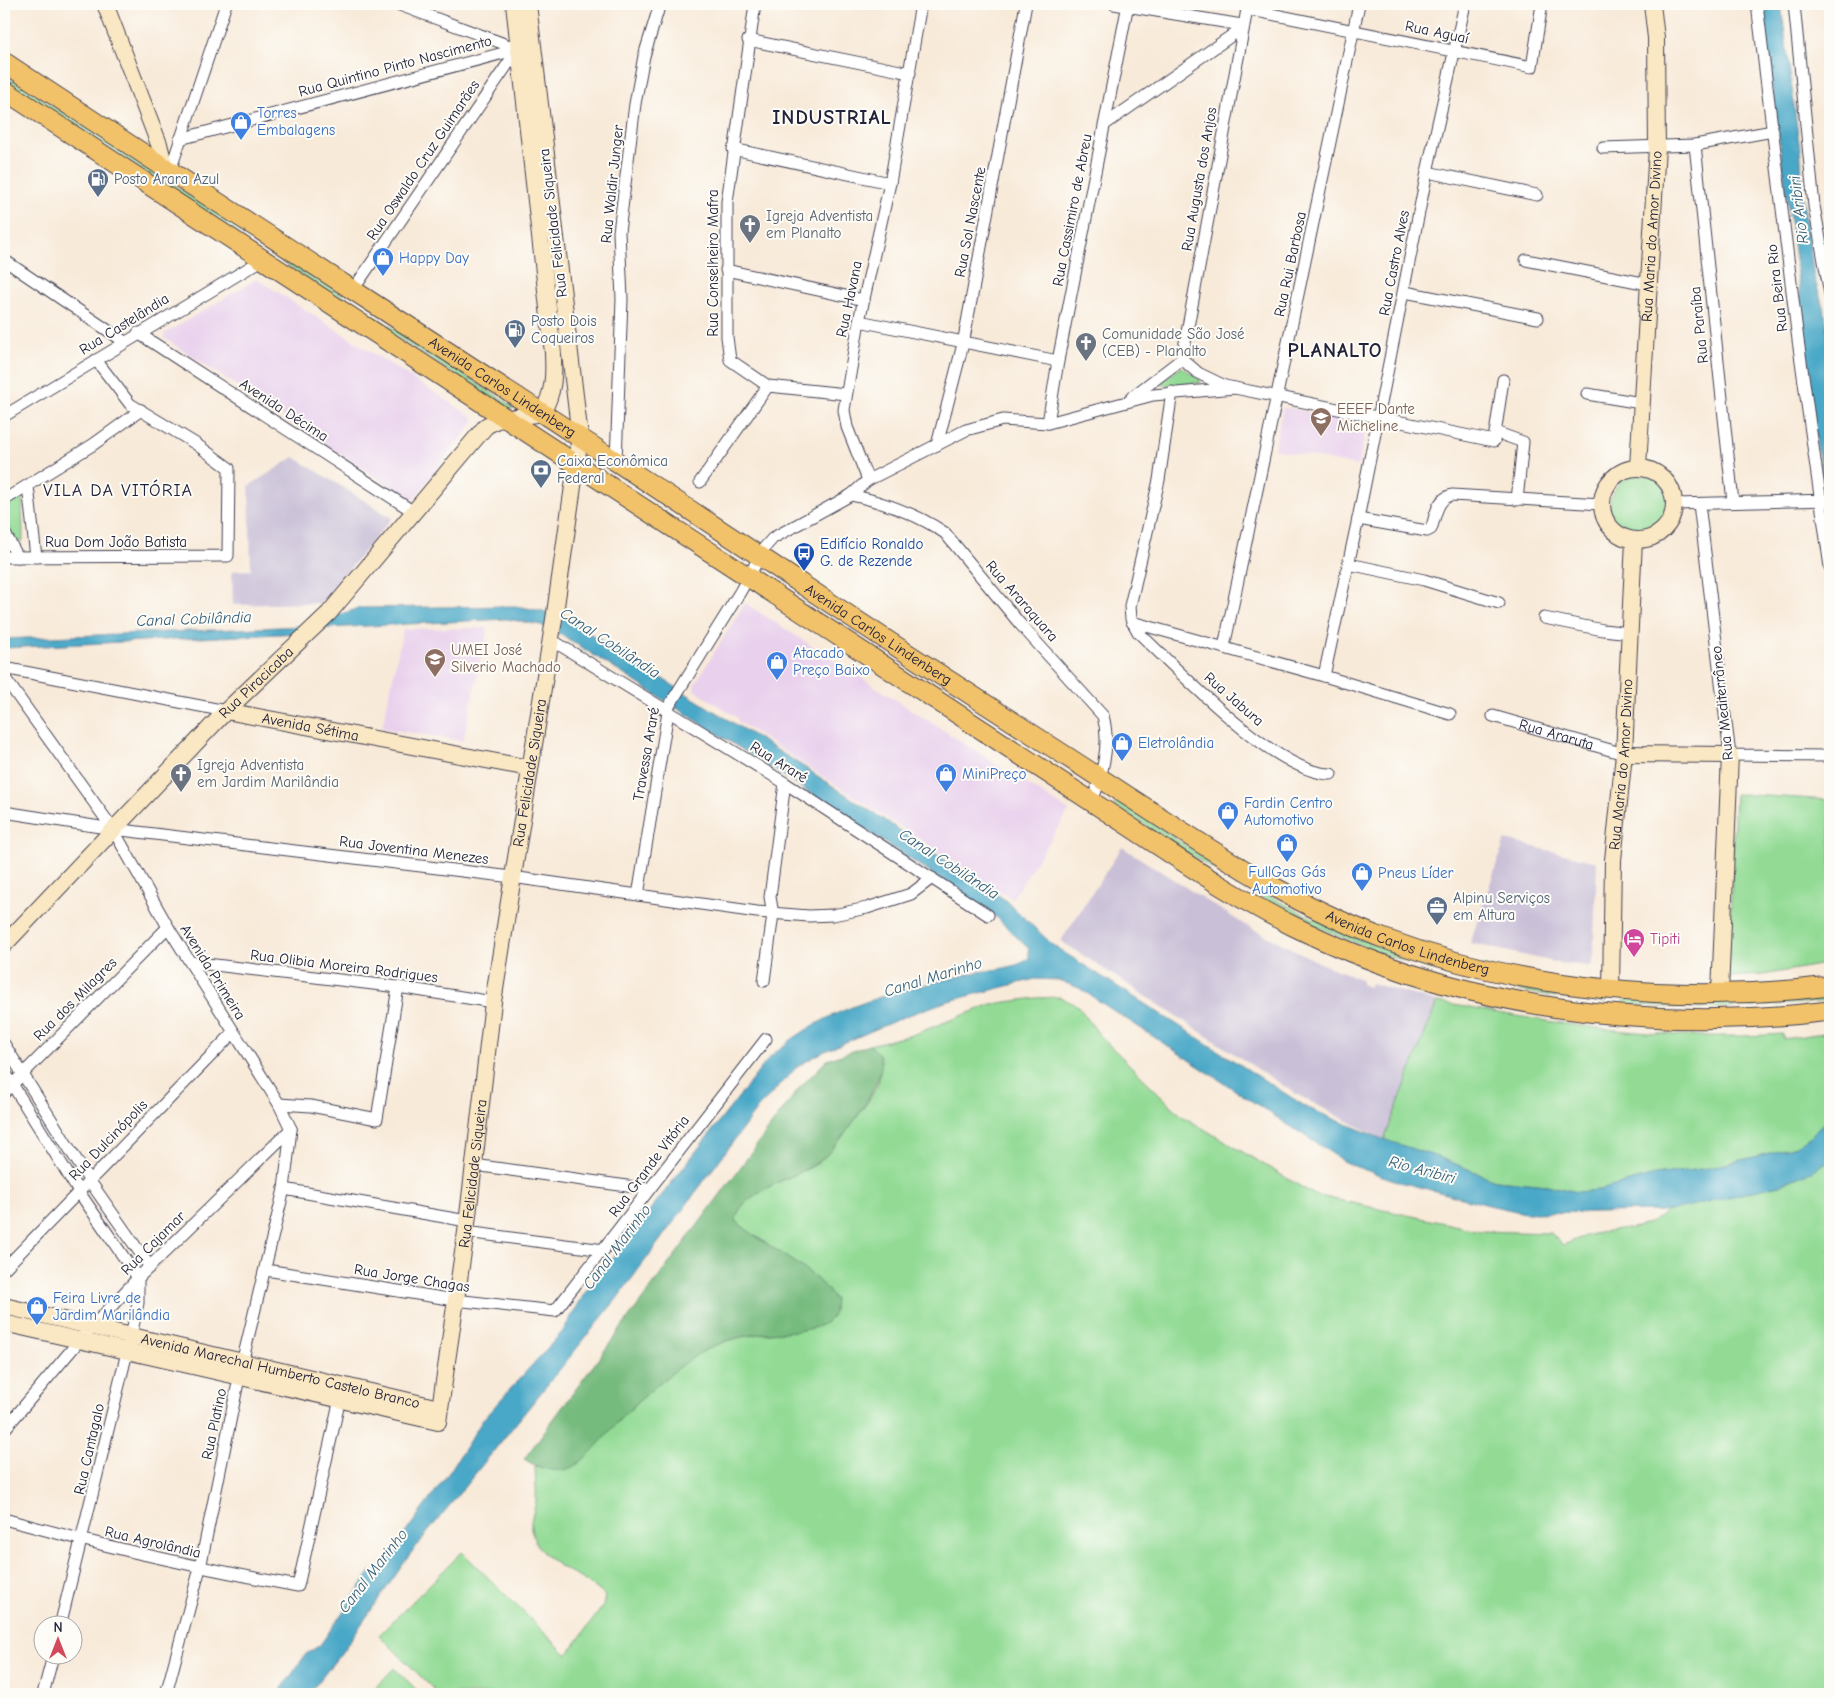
<svg xmlns="http://www.w3.org/2000/svg" width="1834" height="1698" font-family="'Comic Neue',sans-serif">
  <rect width="100%" height="100%" fill="#fdfcf7"/>
  <filter id="ink" filterUnits="userSpaceOnUse"><feTurbulence type="fractalNoise" baseFrequency=".02" numOctaves="2"/><feDisplacementMap in="SourceGraphic" scale="10" xChannelSelector="R" yChannelSelector="G"/><feConvolveMatrix kernelMatrix="1 2 1 2 8 2 1 2 1" color-interpolation-filters="sRGB"/></filter>
  <filter id="wash" filterUnits="userSpaceOnUse"><feTurbulence type="fractalNoise" baseFrequency=".0096" numOctaves="4" result="noise"/><feDisplacementMap in="SourceGraphic" scale="20" xChannelSelector="R" yChannelSelector="G"/><feGaussianBlur stdDeviation="1.12" result="paint"/><feColorMatrix in="noise" values="0 0 0 0 0 0 0 0 0 0 0 0 0 0 0 0 0 1.4 0 .05"/><feComposite in="paint" operator="in"/></filter>
  <g filter="url(#wash)">
    <rect width="100%" height="100%" fill="#f8ead9"/>
    <g fill="#e9d1ed">
      <polygon points="257,279 474,418 474,422 412,501 164,338 164,334"/>
      <polygon points="1283,407 1367,424 1358,466 1274,449"/>
      <polygon points="745,603 1069,811 1012,899 737,721 738,718 694,690 694,685"/>
      <polygon points="488,628 463,741 382,728 403,629"/>
    </g>
    <g fill="#c9bfd7">
      <polygon points="294,457 392,518 321,603 233,605 232,571 251,570 249,486"/>
      <polygon points="1505,840 1597,862 1593,963 1589,966 1558,963 1470,943"/>
      <polygon points="1122,847 1245,925 1322,964 1361,979 1361,984 1368,987 1371,983 1437,1002 1384,1140 1296,1094 1061,941"/>
    </g>
    <g fill="#93db95" stroke="#5a7e68">
      <polygon points="4,74 515,408 507,409 4,80"/>
      <polygon points="1181,367 1200,379 1200,383 1162,385 1162,382"/>
      <circle cx="1640" cy="505" r="30"/>
      <polygon points="22,496 23,541 14,543 4,522 4,503"/>
      <polygon points="1735,794 1830,800 1830,963 1763,975 1728,977"/>
      <path d="M1117 800C1168 833 1218 869 1271 897 1374 953 1485 985 1602 997L1605 1003C1492 991 1383 962 1282 909 1224 878 1170 841 1114 805Z"/>
      <polygon points="1830,996 1830,1001 1766,1006 1766,1001"/>
      <path d="M1060 997 1078 1006 1101 1037 1182 1116 1315 1195 1481 1231 1550 1233 1563 1245C1572 1242 1580 1237 1589 1235 1617 1228 1646 1232 1667 1211L1779 1185 1812 1171 1830 1160V1694H438L379 1635 462 1552 567 1655 603 1606 605 1596C583 1573 536 1565 531 1528 530 1519 535 1509 536 1501 537 1490 535 1478 535 1466 545 1469 574 1465 583 1459 592 1453 599 1441 606 1433 630 1408 676 1365 706 1349 735 1334 771 1333 803 1330L831 1294C806 1263 765 1247 736 1221 736 1193 799 1176 818 1163 831 1153 876 1095 879 1080 881 1072 879 1061 878 1053L869 1045 912 1035 992 1004 1036 998Z"/>
      <polygon points="1623,999 1689,1002 1756,1002 1756,1007 1689,1008 1623,1004"/>
      <path d="M1437 1002C1551 1023 1667 1043 1783 1034V1039L1830 1032V1116L1811 1136 1796 1146 1779 1151 1709 1168 1655 1175 1600 1190 1577 1192 1547 1185 1495 1180 1443 1159 1384 1140Z"/>
      <polygon points="394,1668 421,1694 369,1694"/>
    </g>
    <path fill="#76bb7e" stroke="#4c6e5c" d="M869 1045C875 1050 880 1053 881 1060 886 1083 837 1149 818 1162 799 1176 736 1193 736 1221 766 1248 813 1266 835 1300 834 1306 835 1314 831 1318 818 1334 777 1331 758 1334 735 1337 710 1345 691 1359 668 1375 645 1395 624 1415 611 1428 585 1465 567 1469 553 1473 536 1467 524 1459L800 1087 827 1060Z"/>
    <g fill="#48a8c7" stroke="#356581">
      <polygon points="1761,4 1781,4 1801,158 1803,202 1814,277 1825,313 1830,352 1830,532 1806,373 1805,334"/>
      <path d="M515 606 543 611 568 620 804 767 1004 899 1054 946 1308 1108 1380 1138 1443 1159 1495 1180 1547 1185 1577 1192 1600 1190 1655 1175 1709 1168 1779 1151 1796 1146 1811 1136 1830 1116V1160L1812 1171 1779 1185 1669 1211 1525 1213 1493 1206 1400 1182 1348 1164 1079 988 1058 980 1035 979 945 1002 906 1016 823 1052 798 1066 758 1108 616 1300 411 1553 342 1652 309 1694H278L306 1654 320 1645 371 1571 377 1572 450 1471 484 1418 563 1331 584 1294 770 1057C829 1004 894 993 968 974 982 970 1022 969 1029 957V949L993 914 790 780 565 637 541 625 507 619 328 628 299 633 4 648V639L304 626 360 608Z"/>
    </g>
  </g>
  <g filter="url(#ink)">
    <g fill="none" stroke-linecap="round" stroke-linejoin="round">
      <g stroke="#424053" stroke-width="13">
        <g id="street">
          <polyline points="397,4 518,49"/>
          <polyline points="755,4 727,202 727,337 730,360 768,386 846,394"/>
          <polyline points="1114,4 1242,25"/>
          <polyline points="1757,4 1798,340 1830,567"/>
          <polyline points="1794,4 1814,206 1830,294"/>
          <polyline points="1246,9 1532,67 1542,4"/>
          <polyline points="748,40 910,73"/>
          <polyline points="1104,125 1241,29"/>
          <polyline points="180,139 526,47"/>
          <polyline points="1695,145 1733,502"/>
          <polyline points="1603,148 1695,145 1773,131"/>
          <polyline points="733,149 890,183"/>
          <polyline points="170,171 226,4"/>
          <polyline points="1427,172 1537,195"/>
          <polyline points="4,260 125,342"/>
          <polyline points="1526,260 1648,284"/>
          <polyline points="726,270 864,300"/>
          <polyline points="353,290 518,49"/>
          <polyline points="1405,292 1538,318"/>
          <polyline points="859,321 1058,361"/>
          <polyline points="138,333 414,512"/>
          <polyline points="1182,359 1198,373 1225,386 1494,441 1503,380"/>
          <polyline points="1182,359 1248,4"/>
          <path d="M1172 392 1159 480 1130 606 1131 619 1138 632C1178 670 1276 774 1331 774"/>
          <polyline points="1587,394 1641,403"/>
          <polyline points="1132,397 1182,359"/>
          <polyline points="4,416 262,260"/>
          <polyline points="1048,423 1058,361 1128,4"/>
          <polyline points="1495,432 1523,442 1517,500"/>
          <polyline points="937,445 963,344 1026,4"/>
          <polyline points="616,461 622,299 619,232 635,104 644,56 660,4"/>
          <polyline points="868,480 847,427 844,410 859,321 890,183 921,4"/>
          <polyline points="700,482 768,386"/>
          <polyline points="28,486 36,557"/>
          <path d="M851 495C883 502 917 514 945 533L1020 624 1103 716C1111 744 1102 775 1092 802"/>
          <polyline points="4,500 94,444 141,410"/>
          <polyline points="1675,504 1830,500"/>
          <polyline points="1699,504 1730,755 1830,756"/>
          <path d="M1358 519 1427 531 1431 529C1436 516 1436 499 1452 495L1601 504"/>
          <polyline points="4,532 18,557"/>
          <polyline points="4,557 228,556 229,468 196,444 130,404 96,360"/>
          <polyline points="1349,564 1424,580 1499,603"/>
          <polyline points="1544,618 1603,630 1630,633"/>
          <polyline points="1132,622 1324,676 1450,714"/>
          <polyline points="550,639 785,783 988,915"/>
          <polyline points="1224,647 1359,4"/>
          <polyline points="4,668 226,711"/>
          <polyline points="1324,676 1358,519 1427,172 1465,4"/>
          <polyline points="4,677 113,829 168,927 279,1104 291,1129"/>
          <path id="s1" d="M1493 716 1624 754"/>
          <polyline points="4,812 113,829 512,877 757,912 809,916 833,915 867,908 911,894 932,878"/>
          <polyline points="638,895 669,706 740,592 765,547 773,538 851,495 868,480 966,430 1003,420 1048,423 1153,395 1235,388"/>
          <polyline points="190,962 398,987 493,1002"/>
          <polyline points="764,981 773,914 770,897 785,783"/>
          <polyline points="4,1044 89,1180 150,1267"/>
          <polyline points="4,1071 79,1192 138,1278 138,1303 131,1336 60,1626"/>
          <polyline points="4,1093 168,927"/>
          <polyline points="279,1104 311,1106 377,1119 398,987"/>
          <polyline points="474,1165 649,1189"/>
          <polyline points="284,1189 467,1221"/>
          <polyline points="466,1232 604,1250"/>
          <polyline points="4,1269 233,1033"/>
          <polyline points="266,1270 455,1300 555,1311 766,1039"/>
          <polyline points="4,1430 79,1341 138,1278 291,1129"/>
          <path d="M4 1519C101 1546 198 1568 298 1586L341 1394"/>
          <polyline points="43,1694 53,1656"/>
          <polyline points="166,1694 200,1568 242,1363 284,1189 291,1129"/>
        </g>
      </g>
      <g stroke="#424053" stroke-width="18">
        <g id="secondary">
          <polyline points="105,4 159,144 165,168"/>
          <path id="s2" d="M1638 467 1657 147 1656 38 1652 4"/>
          <circle cx="1638" cy="504" r="36"/>
          <path id="s3" d="M226 711 529 768"/>
          <polyline points="1624,754 1730,755 1720,993"/>
          <path id="s4" d="M4 945 226 711 329 613 486 426 497 420 542 413C554 392 554 376 553 353L514 4"/>
          <path id="s5" d="M1611 989 1613 860 1624 754 1634 540"/>
          <path id="s6" d="M4 1306 439 1408"/>
          <path id="s7" d="M4 1323 438 1422 466 1232 493 1002 555 613 580 437 528 4"/>
        </g>
      </g>
      <g stroke="#424053" stroke-width="21">
        <g id="primary">
          <path id="s8" d="M4 62C269 238 539 408 803 585 902 651 1003 715 1103 780 1194 839 1283 901 1385 939 1526 991 1682 1004 1830 986"/>
          <path d="M4 90 1109 813C1169 852 1228 894 1293 926 1457 1008 1649 1033 1830 1011"/>
        </g>
      </g>
      <use href="#street" stroke="#fff" stroke-width="11"/>
      <use href="#secondary" stroke="#fae7c3" stroke-width="16"/>
      <use href="#primary" stroke="#f2c26a" stroke-width="19"/>
    </g>
  </g>
  <defs>
    <g id="shop-pin" transform="scale(1.125)"><path d="M0 17L-7.5 6A9.5 9.5 0 1 1 7.5 6Z" fill="#3f7fe0" stroke="#fdfcf7"/><path d="M-5-2.5h2.3a2.7 3.5 0 0 1 5.4 0H5L5.5 6h-11ZM-1.5-2.5h3a1.5 2.3 0 0 0-3 0Z" fill="#fff"/></g>
    <g id="fuel-pin" transform="scale(1.125)"><path d="M0 17L-7.5 6A9.5 9.5 0 1 1 7.5 6Z" fill="#5c6f8a" stroke="#fdfcf7"/><path d="M-5.5-6h7V0h2V4h1.3V-2.5L3-4.5l.8-.8L6-3V5H2.5V1h-1V6h-7ZM-4.2-4.7v3.2H.2V-4.7Z" fill="#fff"/></g>
    <g id="church-pin" transform="scale(1.125)"><path d="M0 17L-7.5 6A9.5 9.5 0 1 1 7.5 6Z" fill="#6b7280" stroke="#fdfcf7"/><path d="M-1.2-6h2.4v3.5h3.3v2.4h-3.3V6h-2.4V-.1h-3.3v-2.4h3.3Z" fill="#fff"/></g>
    <g id="school-pin" transform="scale(1.125)"><path d="M0 17L-7.5 6A9.5 9.5 0 1 1 7.5 6Z" fill="#8d6e63" stroke="#fdfcf7"/><path d="M0-5L7-2L0 1L-7-2ZM-4 1L0 2.5L4 1V4Q0 6-4 4Z" fill="#fff"/></g>
    <g id="bank-pin" transform="scale(1.125)"><path d="M0 17L-7.5 6A9.5 9.5 0 1 1 7.5 6Z" fill="#5c6f8a" stroke="#fdfcf7"/><path d="M-6-4H6V4H-6ZM0-2.3a2.3 2.3 0 1 0 0 4.6a2.3 2.3 0 1 0 0-4.6Z" fill="#fff"/></g>
    <g id="bus-pin" transform="scale(1.125)"><path d="M0 17L-7.5 6A9.5 9.5 0 1 1 7.5 6Z" fill="#1a4fb4" stroke="#fdfcf7"/><path d="M-5-6H5V4H4V6H2V4H-2V6H-4V4H-5ZM-3.5-4V0h7V-4ZM-3.5 1.2v1.5H-2V1.2ZM2 1.2v1.5H3.5V1.2Z" fill="#fff"/></g>
    <g id="office-pin" transform="scale(1.125)"><path d="M0 17L-7.5 6A9.5 9.5 0 1 1 7.5 6Z" fill="#5c6f8a" stroke="#fdfcf7"/><path d="M-6-3h4V-5.5h4V-3h4V5H-6ZM-1-4.5V-3h2v-1.5ZM-6 0V1H6V0Z" fill="#fff"/></g>
    <g id="hotel-pin" transform="scale(1.125)"><path d="M0 17L-7.5 6A9.5 9.5 0 1 1 7.5 6Z" fill="#d1479c" stroke="#fdfcf7"/><path d="M-6-4.5h1.5V1H6V5H4.5V3h-9V5H-6ZM-4 0a1.8 1.8 0 1 1 3.6 0ZM.5 0V-2.5h3Q6-2.5 6 0Z" fill="#fff"/></g>
  </defs>
  <g fill-rule="evenodd">
    <use href="#shop-pin" x="241" y="122"/>
    <use href="#fuel-pin" x="98" y="179"/>
    <use href="#church-pin" x="750" y="225"/>
    <use href="#shop-pin" x="383" y="258"/>
    <use href="#fuel-pin" x="515" y="330"/>
    <use href="#church-pin" x="1086" y="343"/>
    <use href="#school-pin" x="1321" y="418"/>
    <use href="#bank-pin" x="541" y="470"/>
    <use href="#bus-pin" x="804" y="553"/>
    <use href="#school-pin" x="435" y="659"/>
    <use href="#shop-pin" x="777" y="662"/>
    <use href="#shop-pin" x="1122" y="743"/>
    <use href="#church-pin" x="181" y="774"/>
    <use href="#shop-pin" x="946" y="774"/>
    <use href="#shop-pin" x="1228" y="812"/>
    <use href="#shop-pin" x="1287" y="844"/>
    <use href="#shop-pin" x="1362" y="873"/>
    <use href="#office-pin" x="1437" y="907"/>
    <use href="#hotel-pin" x="1634" y="939"/>
    <use href="#shop-pin" x="37" y="1307"/>
  </g>
  <g text-anchor="middle" dominant-baseline="central" stroke-width="4" stroke-linejoin="round" paint-order="stroke">
    <g font-size="15" fill="#22223b" stroke="#fdfcf7">
      <text transform="translate(1437 32) rotate(12)">Rua Aguaí</text>
      <text transform="translate(395 66) rotate(-15)">Rua Quintino Pinto Nascimento</text>
      <text transform="translate(423 160) rotate(-56)">Rua Oswaldo Cruz Guimarães</text>
      <text transform="translate(1199 179) rotate(-80)">Rua Augusta dos Anjos</text>
      <text transform="translate(612 184) rotate(-84)">Rua Waldir Junger</text>
      <text transform="translate(1072 210) rotate(-79)">Rua Cassimiro de Abreu</text>
      <text transform="translate(970 222) rotate(-79)">Rua Sol Nascente</text>
      <text transform="translate(553 223) rotate(-97)">Rua Felicidade Siqueira</text>
      <text stroke="none"><textPath href="#s2" startOffset="231">Rua Maria do Amor Divino</textPath></text>
      <text transform="translate(713 263) rotate(-90)">Rua Conselheiro Mafra</text>
      <text transform="translate(1394 263) rotate(-79)">Rua Castro Alves</text>
      <text transform="translate(1290 264) rotate(-78)">Rua Rui Barbosa</text>
      <text transform="translate(1777 288) rotate(-97)">Rua Beira Rio</text>
      <text transform="translate(849 299) rotate(-78)">Rua Havana</text>
      <text transform="translate(124 324) rotate(-32)">Rua Castelândia</text>
      <text transform="translate(1699 325) rotate(-96)">Rua Paraíba</text>
      <text stroke="none"><textPath href="#s8" startOffset="595">Avenida Carlos Lindenberg</textPath></text>
      <text transform="translate(284 410) rotate(33)">Avenida Décima</text>
      <text x="116" y="542">Rua Dom João Batista</text>
      <text transform="translate(1022 601) rotate(49)">Rua Araraquara</text>
      <text stroke="none"><textPath href="#s8" startOffset="1045">Avenida Carlos Lindenberg</textPath></text>
      <text stroke="none"><textPath href="#s4" startOffset="364">Rua Piracicaba</textPath></text>
      <text transform="translate(1234 699) rotate(41)">Rua Jabura</text>
      <text transform="translate(1722 703) rotate(-96)">Rua Mediterrâneo</text>
      <text stroke="none"><textPath href="#s3" startOffset="86">Avenida Sétima</textPath></text>
      <text stroke="none"><textPath href="#s1" startOffset="66">Rua Araruta</textPath></text>
      <text transform="translate(646 754) rotate(-80)">Travessa Araré</text>
      <text transform="translate(779 762) rotate(32)">Rua Araré</text>
      <text stroke="none"><textPath href="#s5" startOffset="225">Rua Maria do Amor Divino</textPath></text>
      <text stroke="none"><textPath href="#s7" startOffset="1101">Rua Felicidade Siqueira</textPath></text>
      <text transform="translate(414 850) rotate(7)">Rua Joventina Menezes</text>
      <text stroke="none"><textPath href="#s8" startOffset="1660">Avenida Carlos Lindenberg</textPath></text>
      <text transform="translate(344 966) rotate(7)">Rua Olibia Moreira Rodrigues</text>
      <text transform="translate(213 972) rotate(58)">Avenida Primeira</text>
      <text transform="translate(75 999) rotate(-45)">Rua dos Milagres</text>
      <text transform="translate(108 1140) rotate(-46)">Rua Dulcinópolis</text>
      <text transform="translate(649 1166) rotate(-53)">Rua Grande Vitória</text>
      <text stroke="none"><textPath href="#s7" startOffset="696">Rua Felicidade Siqueira</textPath></text>
      <text transform="translate(153 1243) rotate(-45)">Rua Cajamar</text>
      <text transform="translate(412 1278) rotate(9)">Rua Jorge Chagas</text>
      <text stroke="none"><textPath href="#s6" startOffset="284">Avenida Marechal Humberto Castelo Branco</textPath></text>
      <text transform="translate(214 1424) rotate(-78)">Rua Platino</text>
      <text transform="translate(89 1449) rotate(-77)">Rua Cantagalo</text>
      <text transform="translate(153 1542) rotate(13)">Rua Agrolândia</text>
    </g>
    <g font-size="15" fill="#366cbe" stroke="#fdfcf7" text-anchor="start">
      <text x="257" y="113">Torres<tspan x="257" dy="17">Embalagens</tspan></text>
      <text x="399" y="258">Happy Day</text>
      <text x="793" y="653">Atacado<tspan x="793" dy="17">Preço Baixo</tspan></text>
      <text x="1138" y="743">Eletrolândia</text>
      <text x="962" y="774">MiniPreço</text>
      <text x="1244" y="803">Fardin Centro<tspan x="1244" dy="17">Automotivo</tspan></text>
      <text x="1287" y="872" text-anchor="middle">FullGas Gás<tspan x="1287" dy="17">Automotivo</tspan></text>
      <text x="1378" y="873">Pneus Líder</text>
      <text x="53" y="1298">Feira Livre de<tspan x="53" dy="17">Jardim Marilândia</tspan></text>
    </g>
    <g font-size="15" fill="#4e5e75" stroke="#fdfcf7" text-anchor="start">
      <text x="114" y="179">Posto Arara Azul</text>
      <text x="531" y="321">Posto Dois<tspan x="531" dy="17">Coqueiros</tspan></text>
      <text x="557" y="461">Caixa Econômica<tspan x="557" dy="17">Federal</tspan></text>
      <text x="1453" y="898">Alpinu Serviços<tspan x="1453" dy="17">em Altura</tspan></text>
    </g>
    <g font-size="15" fill="#5b616d" stroke="#fdfcf7" text-anchor="start">
      <text x="766" y="216">Igreja Adventista<tspan x="766" dy="17">em Planalto</tspan></text>
      <text x="1102" y="334">Comunidade São José<tspan x="1102" dy="17">(CEB) - Planalto</tspan></text>
      <text x="197" y="765">Igreja Adventista<tspan x="197" dy="17">em Jardim Marilândia</tspan></text>
    </g>
    <g font-size="15" fill="#785e54" stroke="#fdfcf7" text-anchor="start">
      <text x="1337" y="409">EEEF Dante<tspan x="1337" dy="17">Micheline</tspan></text>
      <text x="451" y="650">UMEI José<tspan x="451" dy="17">Silverio Machado</tspan></text>
    </g>
    <g font-size="15" fill="#164399" stroke="#fdfcf7" text-anchor="start">
      <text x="820" y="544">Edifício Ronaldo<tspan x="820" dy="17">G. de Rezende</tspan></text>
    </g>
    <g font-size="15" fill="#b23c85" stroke="#fdfcf7" text-anchor="start">
      <text x="1650" y="939">Tipiti</text>
    </g>
    <g font-size="16" font-style="italic" fill="#335e7a" stroke="#fdfcf7">
      <text transform="translate(1799 210) rotate(-97)">Rio Aribiri</text>
      <text transform="translate(194 619) rotate(-2)">Canal Cobilândia</text>
      <text transform="translate(610 643) rotate(33)">Canal Cobilândia</text>
      <text transform="translate(949 864) rotate(33)">Canal Cobilândia</text>
      <text transform="translate(933 977) rotate(-17)">Canal Marinho</text>
      <text transform="translate(1422 1170) rotate(15)">Rio Aribiri</text>
      <text transform="translate(617 1247) rotate(-53)">Canal Marinho</text>
      <text transform="translate(373 1571) rotate(-52)">Canal Marinho</text>
    </g>
    <g font-size="18" letter-spacing="1" fill="#22223b" stroke="#fdfcf7">
      <text x="118" y="490">VILA DA VITÓRIA</text>
    </g>
    <g font-size="20" font-weight="bold" letter-spacing="1" fill="#22223b" stroke="#fdfcf7">
      <text x="832" y="117">INDUSTRIAL</text>
      <text x="1335" y="350">PLANALTO</text>
    </g>
  </g>
  <rect width="1834" height="1698" fill="none" stroke="#fdfcf7" stroke-width="20"/>
  <g transform="translate(58 1640)"><circle r="24" fill="#fdfcf7" stroke="#a5a5ac"/>
  <path d="M0-4L9 19L0 12L-9 19Z" fill="#d1495b"/>
  <text y="-8" font-size="14" font-weight="bold" text-anchor="middle" fill="#22223b">N</text>
  </g>
</svg>
